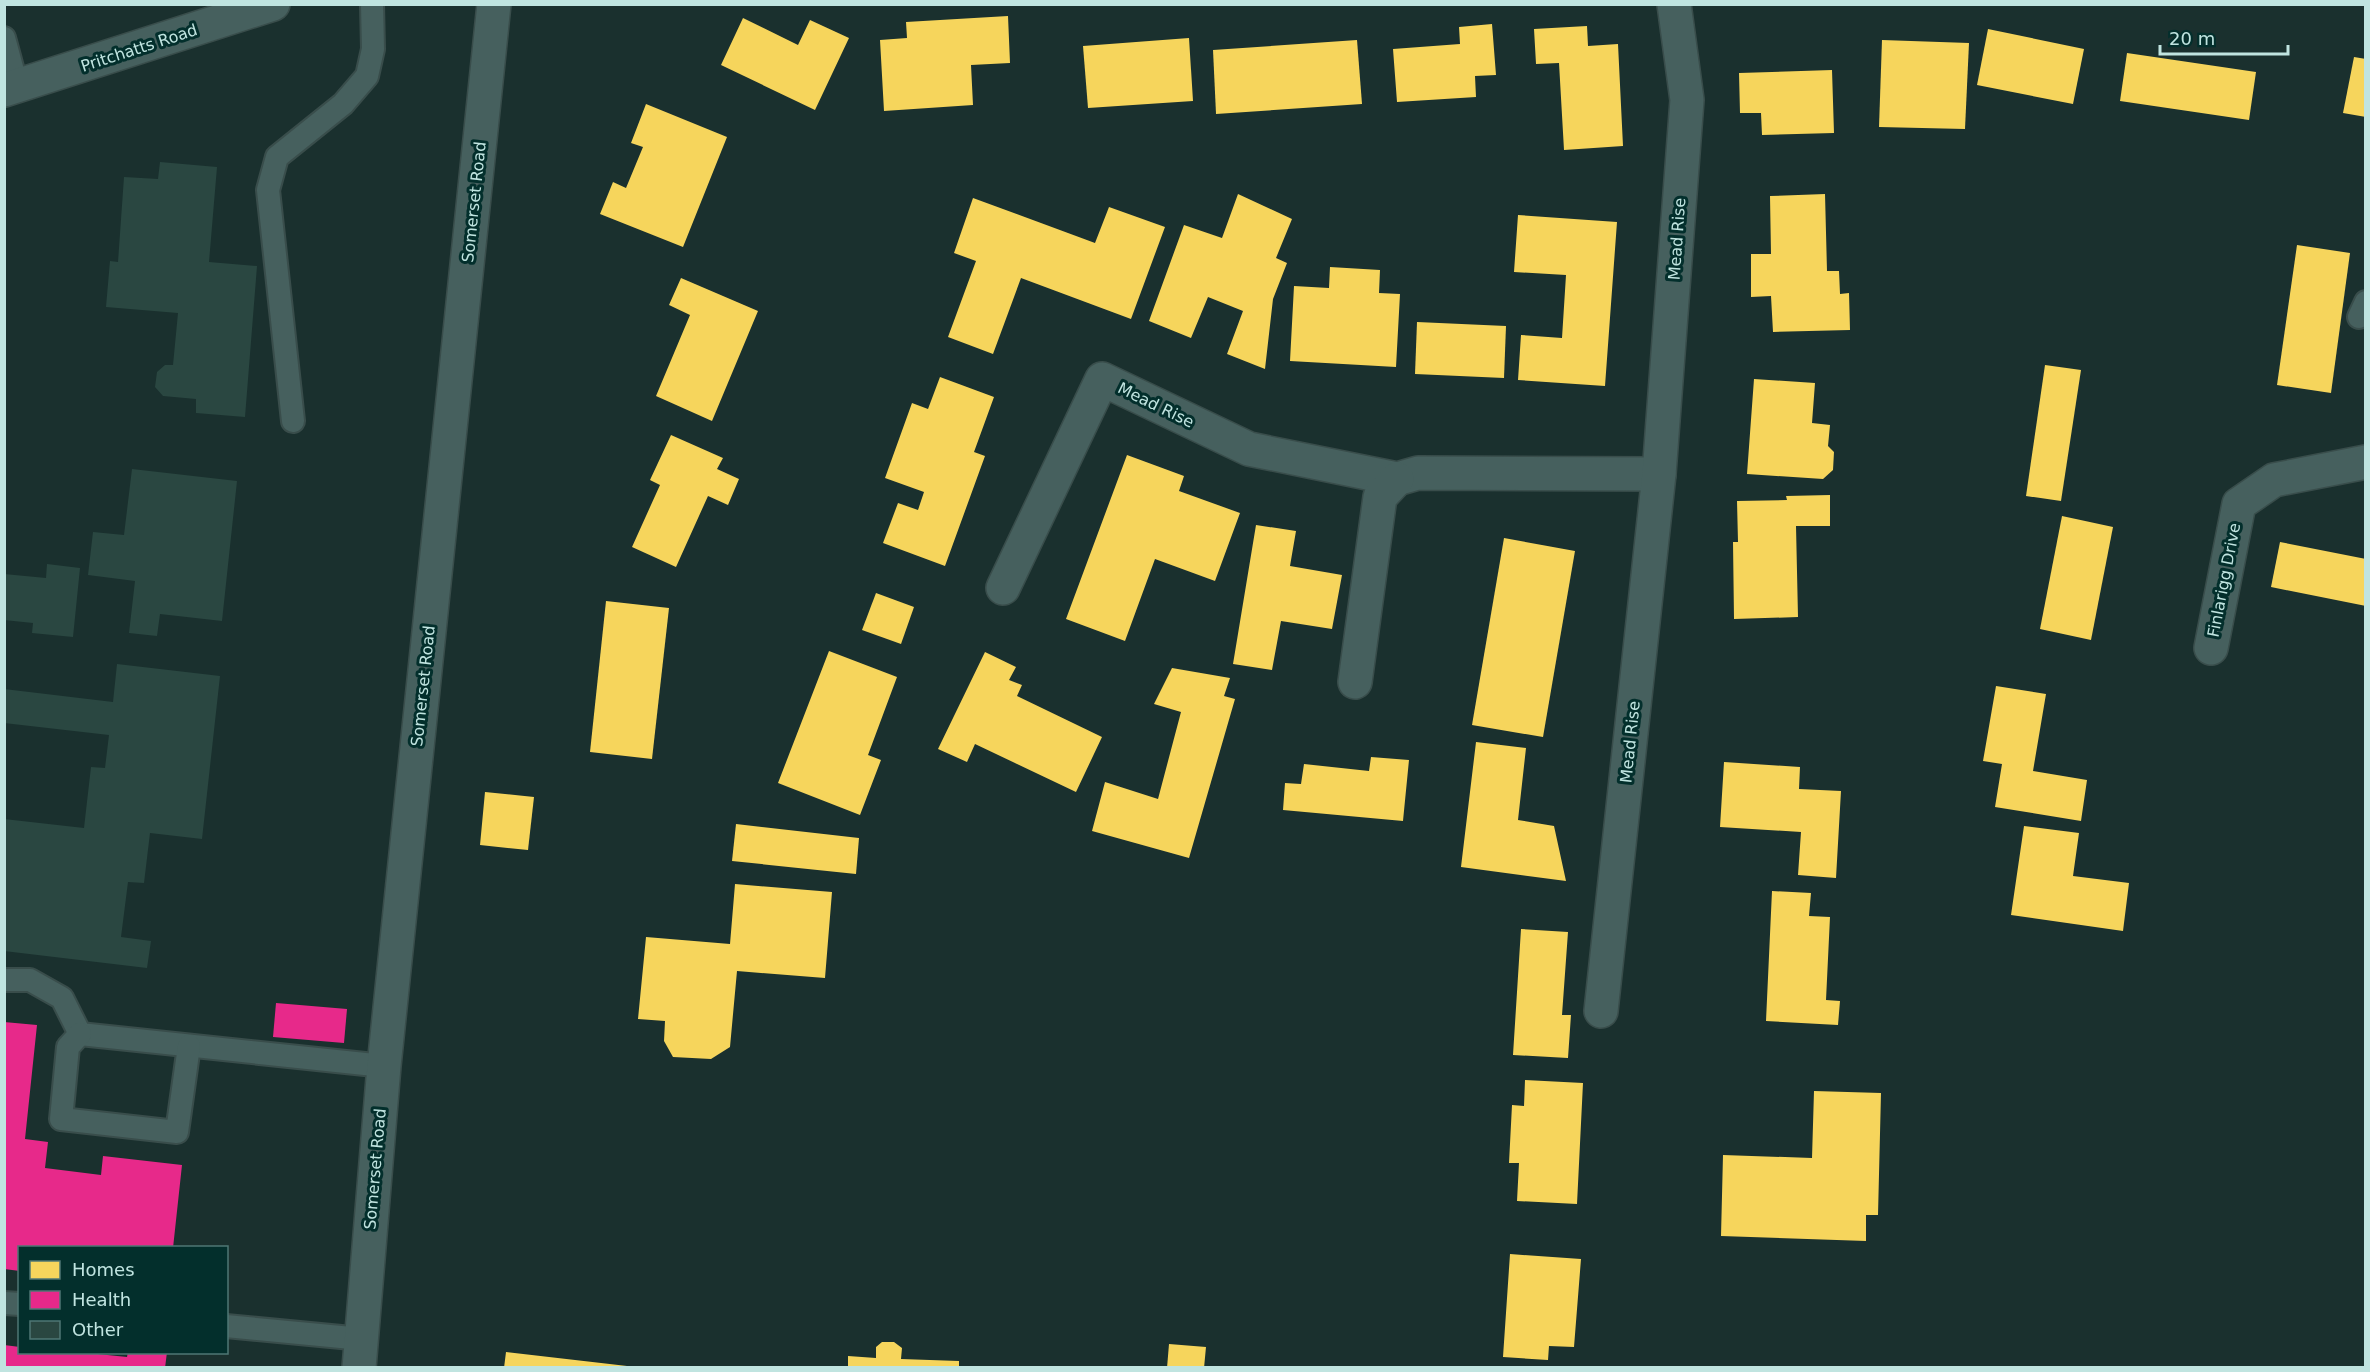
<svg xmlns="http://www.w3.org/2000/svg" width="2370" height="1372" font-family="'DejaVu Sans',sans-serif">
  <rect width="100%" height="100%" fill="#1a302e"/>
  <g fill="#f6d55c">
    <polygon points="1008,16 1010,63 971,65 973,105 884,111 880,40 907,38 906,22"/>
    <polygon points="743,18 798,45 810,20 849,38 815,110 721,65"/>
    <polygon points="1492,24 1496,75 1475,76 1476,97 1397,102 1393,49 1460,44 1459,27"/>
    <polygon points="1587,26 1588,46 1618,44 1623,146 1564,150 1559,63 1536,64 1534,29"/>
    <polygon points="1988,29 2084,49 2073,104 1977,85"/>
    <polygon points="1189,38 1193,101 1088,108 1083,46"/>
    <polygon points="1357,40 1362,104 1216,114 1213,50"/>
    <polygon points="1882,40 1969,43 1965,129 1879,127"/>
    <polygon points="2127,53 2256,72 2249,120 2120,101"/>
    <polygon points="2354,57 2366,59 2366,117 2343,113"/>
    <polygon points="1832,70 1834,133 1762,135 1761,113 1740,113 1739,73"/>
    <polygon points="646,104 727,137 683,247 600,214 613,182 626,188 643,147 631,143"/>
    <polygon points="1238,194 1292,219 1276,258 1287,263 1273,299 1265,369 1227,354 1243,311 1208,297 1191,338 1149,321 1184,225 1222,238"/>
    <polygon points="1825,194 1827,271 1839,271 1840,294 1849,293 1850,330 1773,332 1771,296 1751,297 1751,254 1771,254 1770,196"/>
    <polygon points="973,198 1095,243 1109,207 1165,227 1131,319 1021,278 993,354 948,337 976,261 954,253"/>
    <polygon points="1518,215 1617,222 1605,386 1518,380 1521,335 1562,338 1566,275 1514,272"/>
    <polygon points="2297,245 2350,253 2331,393 2277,385"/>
    <polygon points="1330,267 1380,270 1379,293 1400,294 1396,367 1290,361 1294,286 1329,288"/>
    <polygon points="681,278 758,311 712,421 656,396 690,315 669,305"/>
    <polygon points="1417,322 1506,326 1504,378 1415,374"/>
    <polygon points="2045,365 2081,370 2061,501 2026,496"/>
    <polygon points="940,377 994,397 974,452 985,456 945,566 883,543 898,503 918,510 924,492 885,478 912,403 928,409"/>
    <polygon points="1754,379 1815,383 1812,423 1830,425 1828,446 1834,452 1833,470 1823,479 1747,474"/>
    <polygon points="671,435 723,458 717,469 739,479 728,505 708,496 676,567 632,547 660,485 650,480"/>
    <polygon points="1127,455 1184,476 1179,491 1240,513 1215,581 1155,559 1125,641 1066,619"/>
    <polygon points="1830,495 1830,526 1796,526 1798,617 1734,619 1733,542 1738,542 1737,501 1787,500 1786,496"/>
    <polygon points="2062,516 2113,527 2091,640 2040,629"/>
    <polygon points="1256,525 1296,531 1290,566 1342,575 1332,629 1281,621 1272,670 1233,664"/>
    <polygon points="1504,538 1575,551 1543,737 1472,725"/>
    <polygon points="2280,542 2366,559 2366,606 2271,587"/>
    <polygon points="876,593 914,607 901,644 862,630"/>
    <polygon points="606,601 669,608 652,759 590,752"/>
    <polygon points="829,651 897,677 868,755 881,760 860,815 778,783"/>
    <polygon points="985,652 1016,667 1009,680 1022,685 1017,696 1102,737 1076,792 975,744 967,762 938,749"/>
    <polygon points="1172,668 1230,678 1224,696 1235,699 1189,858 1092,831 1105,782 1158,799 1181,712 1154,704"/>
    <polygon points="1996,686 2046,694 2033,771 2087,780 2081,821 1995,807 2002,764 1983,761"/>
    <polygon points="1476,742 1526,748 1518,820 1554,826 1566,881 1461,867"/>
    <polygon points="1371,757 1409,760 1403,821 1283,810 1285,783 1301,784 1304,764 1369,771"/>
    <polygon points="1724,762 1800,767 1799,789 1841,791 1836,878 1798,875 1801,832 1720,827"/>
    <polygon points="485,792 534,797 528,850 480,845"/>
    <polygon points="736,824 859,838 856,874 732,861"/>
    <polygon points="2024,826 2079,833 2073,876 2129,883 2123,931 2011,915"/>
    <polygon points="735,884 832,892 825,978 737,971 730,1047 711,1059 673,1057 664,1041 665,1021 638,1019 646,937 730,944"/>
    <polygon points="1772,891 1811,893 1809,916 1830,917 1826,1000 1840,1001 1838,1025 1766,1021"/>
    <polygon points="1521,929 1568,932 1562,1015 1571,1015 1568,1058 1513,1055"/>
    <polygon points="1525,1080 1583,1083 1577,1204 1517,1201 1519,1163 1509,1163 1512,1105 1524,1106"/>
    <polygon points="1814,1091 1881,1093 1878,1215 1866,1215 1866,1241 1721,1236 1723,1155 1812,1158"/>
    <polygon points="1510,1254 1581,1259 1574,1347 1549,1346 1548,1360 1503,1357"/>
    <polygon points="882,1342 894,1342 902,1348 901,1359 959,1361 959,1368 848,1368 848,1356 876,1358 876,1347"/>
    <polygon points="1169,1344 1206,1347 1204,1368 1167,1368"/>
    <polygon points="506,1352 627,1366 627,1368 504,1368"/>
  </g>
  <g fill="#e7298a">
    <polygon points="276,1003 347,1009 344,1043 273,1037"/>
    <polygon points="4,1022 37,1025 25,1139 48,1142 45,1168 101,1175 103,1156 182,1165 173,1248 20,1248 20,1271 4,1269"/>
    <polygon points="4,1345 20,1347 20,1352 78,1352 127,1357 128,1352 167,1352 165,1368 4,1368"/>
  </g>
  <g fill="#2a4741">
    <polygon points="160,162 217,167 209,262 257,266 245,417 196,413 196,399 163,396 155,387 157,372 165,365 173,365 178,313 106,307 110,261 118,262 124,177 158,179"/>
    <polygon points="132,469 237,481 222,621 160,614 157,636 129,633 135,581 88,575 93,532 124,535"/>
    <polygon points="47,564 80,568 73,637 32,633 33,623 4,620 4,574 46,578"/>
    <polygon points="117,664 220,676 202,839 150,833 144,883 128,882 121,937 151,941 147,968 4,951 4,819 84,828 91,767 105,768 109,735 4,723 4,689 113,702"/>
  </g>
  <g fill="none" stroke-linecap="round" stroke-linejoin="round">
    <g stroke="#394d4b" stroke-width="26">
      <g id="lane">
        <polyline points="4,38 17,86"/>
        <polyline points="2359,317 2366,302"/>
        <polyline points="293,421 268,190 277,157 343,104 367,76 373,49 372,4"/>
        <polyline points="4,980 30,980 62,998 80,1034 384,1066"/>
        <polyline points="80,1034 68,1047 61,1119 177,1132 189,1046"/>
        <polyline points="4,1303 20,1304"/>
        <polyline points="226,1326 362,1339"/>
      </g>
    </g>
    <g stroke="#394d4b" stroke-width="36">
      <g id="street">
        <polyline points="1003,588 1102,379 1249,449 1397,479 1418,473 1659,474"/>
        <polyline points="2211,648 2239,504 2274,480 2366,462"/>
        <polyline points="1355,682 1380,497 1397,479"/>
        <polyline points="1601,1011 1659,474 1687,100 1674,4"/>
      </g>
    </g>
    <g stroke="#394d4b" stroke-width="36">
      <g id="secondary">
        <polyline points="4,90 273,4"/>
        <polyline points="359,1368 384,1066 494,4"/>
      </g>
    </g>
    <use href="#lane" stroke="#46605e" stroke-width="22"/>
    <use href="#street" stroke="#46605e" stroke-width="33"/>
    <use href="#secondary" stroke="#46605e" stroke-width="33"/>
  </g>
  <g text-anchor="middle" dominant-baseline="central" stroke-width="6" stroke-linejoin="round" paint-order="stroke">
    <g font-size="16" fill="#c0e4e0" stroke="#032f2c">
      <text transform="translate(139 48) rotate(-18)">Pritchatts Road</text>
      <text transform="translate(474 202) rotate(-84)">Somerset Road</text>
      <text transform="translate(1677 239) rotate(-86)">Mead Rise</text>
      <text transform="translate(1156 405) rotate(26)">Mead Rise</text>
      <text transform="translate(2224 580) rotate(-79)">Finlarigg Drive</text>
      <text transform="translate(423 686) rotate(-84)">Somerset Road</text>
      <text transform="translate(1630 742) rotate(-84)">Mead Rise</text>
      <text transform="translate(375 1169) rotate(-85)">Somerset Road</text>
    </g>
  </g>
  <rect width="2370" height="1372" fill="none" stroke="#c0e4e0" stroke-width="12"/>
  <rect x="18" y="1246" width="210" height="108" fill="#032f2c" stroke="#4f7774" stroke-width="1.5"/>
  <rect x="30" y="1261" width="30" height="18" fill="#f6d55c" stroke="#4f7774" stroke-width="1.5"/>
  <text x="72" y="1276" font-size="18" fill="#c0e4e0">Homes</text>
  <rect x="30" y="1291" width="30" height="18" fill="#e7298a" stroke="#4f7774" stroke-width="1.5"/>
  <text x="72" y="1306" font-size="18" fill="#c0e4e0">Health</text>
  <rect x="30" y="1321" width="30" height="18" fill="#2a4741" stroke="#4f7774" stroke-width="1.5"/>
  <text x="72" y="1336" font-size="18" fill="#c0e4e0">Other</text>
  <path d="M2160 45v9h128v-9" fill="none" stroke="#c0e4e0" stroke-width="3"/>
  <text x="2169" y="45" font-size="18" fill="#c0e4e0" stroke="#032f2c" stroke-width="4.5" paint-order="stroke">20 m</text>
</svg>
